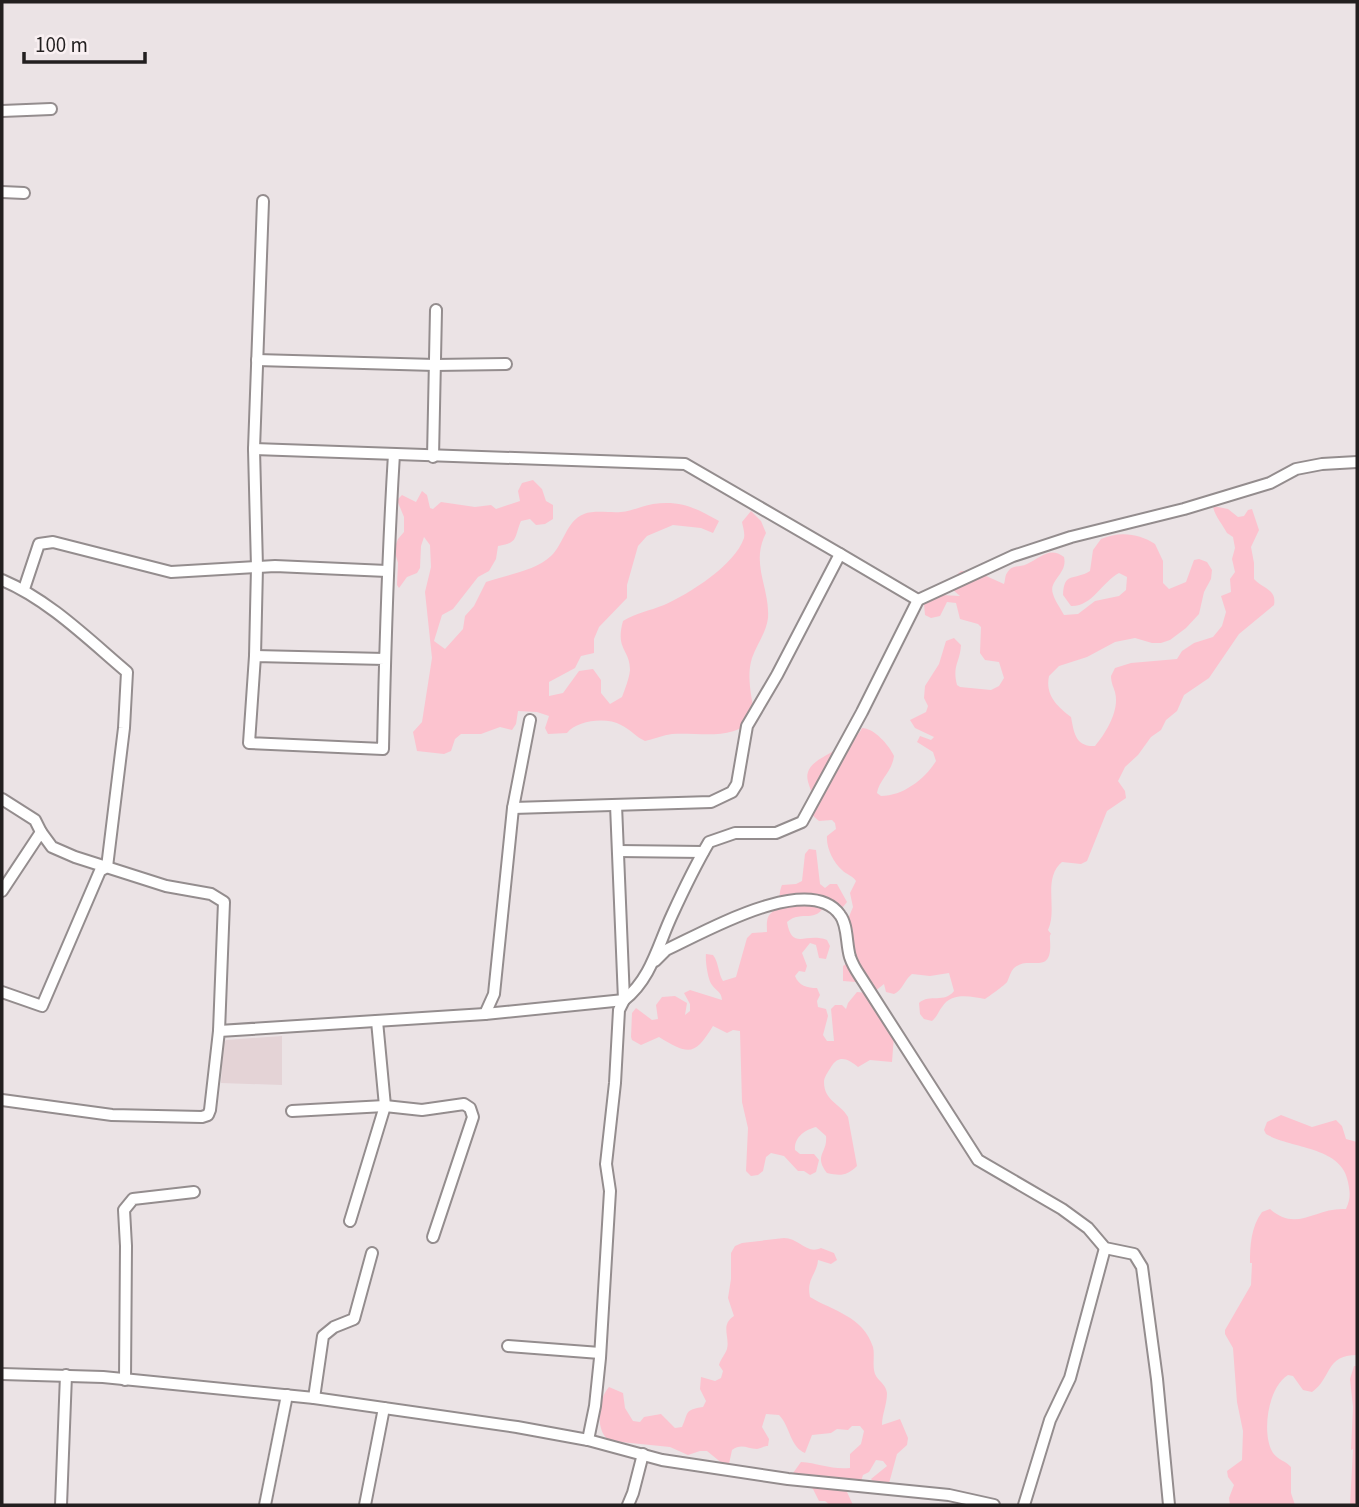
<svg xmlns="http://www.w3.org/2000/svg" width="1359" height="1507" font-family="'Source Sans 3',sans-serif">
  <rect width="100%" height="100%" fill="#ebe3e5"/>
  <polygon fill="#e4d3d6" points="282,1036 282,1085 221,1083 223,1044 226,1040"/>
  <g fill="#fcc3cf">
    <path d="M533 480 542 489 546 501 553 505V519L545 524 536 525 530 519 521 521C514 537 519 543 498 546L496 559 489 571 478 577 453 609 442 615 434 641 445 649 463 629 465 616 474 606 486 582C506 575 535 571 551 556 564 544 566 521 584 514 594 510 610 513 621 512 632 511 642 506 653 504 680 500 696 508 719 521L713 533 701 528 673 525 647 536 638 546 627 585V598L599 627 594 639V653L581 656 575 668 549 682V696L563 693 579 671 593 669 601 680V693L610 704 622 697C625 689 629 679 630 670 630 649 615 650 623 621 636 613 649 611 664 605 689 594 735 565 744 538 745 533 743 527 742 522L751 511 761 521 766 533C750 564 770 587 768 618 766 633 757 644 752 658 746 677 752 698 755 717 733 742 701 732 672 734 663 735 654 739 645 741 636 737 630 729 621 725 607 717 577 720 567 733L548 734 545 728 549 716 537 712 518 711 516 724 512 730 500 727 481 734H461L455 739 451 751 444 754 417 751 413 732 422 722 432 658 425 592 431 567 430 545 424 537 421 546 420 568 417 573 407 577 399 588 397 585 398 563 394 549 398 539 404 532V517L397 500 402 495 416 502 422 491 427 495 430 508 433 509 441 502 475 507 491 505 496 509 520 501 518 491 522 483Z"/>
    <path d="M1213 506 1228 509 1238 517 1244 516 1248 510 1252 509 1259 530 1251 547 1254 563V579C1263 589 1277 589 1274 605L1239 634 1209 678 1184 695 1177 711 1166 720 1161 730 1151 737 1138 755 1125 767 1118 781 1125 791 1126 798 1107 811 1087 861 1081 864 1062 862C1042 879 1058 909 1048 930 1054 938 1049 930 1050 940 1053 978 1029 954 1014 968 1010 972 1009 979 1007 982 1005 985 988 997 985 999 970 996 951 992 942 1007 938 1012 937 1017 932 1021L924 1019 920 1014 919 1003C930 993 944 1004 954 991L949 973 930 976 912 974C904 980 903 990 894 994L886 992 884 984 874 992 856 982 843 981V966L852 960 853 930 848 919 853 907 850 893 856 881C852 875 847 875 842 870 833 862 826 847 827 836L836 829 835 823 832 820 819 821 812 815C813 810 813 804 813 798 812 790 805 780 808 772 813 755 852 749 862 728 874 728 889 745 894 756 892 772 879 780 877 793L881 796C903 796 925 779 936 761L933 752 917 742 920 736 931 740 934 737 915 728 910 720 926 712 928 706 924 698 925 686 939 664 946 641 954 638 961 645C960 663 952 665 957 685L960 687 991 690 999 686 1004 678 999 662 985 660 980 653 981 627 978 624 960 619 956 603 947 602 940 616 931 618 925 615 924 604 941 595 960 596 952 589 951 580 961 571H975L1004 584C1005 582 1005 575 1007 573 1012 564 1019 568 1027 564 1040 558 1050 546 1064 557 1068 574 1048 580 1053 594 1055 601 1061 609 1064 615L1078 614 1095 601 1119 596 1126 590 1127 577 1119 573C1102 582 1092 607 1071 606L1063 595C1064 571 1074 581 1090 571L1093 550 1101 539C1119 531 1139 533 1155 544L1163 561V583L1169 589 1186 582 1194 560 1199 559 1207 562 1212 570 1211 579 1204 592 1199 614 1186 628 1170 640 1161 643H1152L1135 638 1115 642 1087 657 1059 666 1049 676C1045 695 1057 706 1071 717 1074 732 1075 747 1095 746 1106 733 1120 710 1115 692 1114 688 1111 683 1111 676L1115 668 1131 663 1177 659 1182 651 1194 643 1213 637 1222 626 1226 612 1221 596 1231 592 1230 579 1235 572 1232 559 1235 548 1233 537 1227 533C1223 525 1214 515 1213 506Z"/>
    <path d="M809 849 816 850 820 884 825 888 830 884H837L847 902 843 907 832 901 826 903C816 925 802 909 787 922 792 951 805 932 827 940L830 946 826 959 819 958 816 945 810 943 802 953 807 966 805 972 799 971 795 976C799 986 807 988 817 988L820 995 817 1001 818 1007 826 1009 828 1016 823 1035 827 1041H834L831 1009 835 1005H842L846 1009 848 1003 857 992 869 993 894 1035 892 1062 870 1060 858 1067C848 1059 839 1054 831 1067 828 1072 824 1077 824 1082 824 1101 841 1104 848 1117L857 1166C847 1176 840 1176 827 1173 813 1155 828 1153 826 1136L816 1127C805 1130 794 1137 795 1150L800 1154H814L819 1160 816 1172 810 1175 804 1171H798L784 1156 771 1153 766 1157 763 1171 758 1175 751 1176 746 1171 748 1128 742 1102 740 1031 733 1030 727 1033 713 1026C695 1055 690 1056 659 1037L641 1045 632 1040 631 1037 632 1013 636 1008 652 1020 658 1019 656 1005 662 997 675 996 687 1003 685 1015 690 1011V1004L684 993 690 990 722 1000C721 991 717 992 712 985 708 981 705 960 706 954L713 955C719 963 718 973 723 981L736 977 747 938 752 933 767 932C766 910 771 918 778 903 780 897 779 892 782 885L796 884 802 881 805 854Z"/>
    <path d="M1281 1115 1312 1127 1336 1120 1342 1126 1346 1139 1357 1142V1355C1325 1355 1332 1378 1312 1392L1303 1390 1293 1376 1288 1375C1268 1387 1261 1434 1273 1453 1278 1460 1286 1461 1291 1467V1493L1295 1505H1230L1229 1498 1234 1485 1228 1477 1227 1471 1242 1460 1243 1431 1237 1402 1233 1348 1225 1334V1330L1251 1285 1252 1263H1250C1250 1245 1251 1227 1262 1212L1270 1209C1297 1233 1315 1207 1346 1209 1351 1198 1350 1193 1348 1182 1342 1146 1291 1149 1266 1134L1264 1130 1267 1122Z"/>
    <path d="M784 1238C799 1238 807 1255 821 1248L834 1253 837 1260 831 1264 818 1260C817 1274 806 1279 810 1297 833 1311 863 1316 873 1347 875 1355 872 1365 875 1374 878 1381 886 1384 887 1393 887 1405 882 1414 882 1425L900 1419 908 1438 907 1445 897 1454 888 1487 875 1484 871 1479 887 1466 883 1461 876 1460 869 1472 863 1475 861 1481 849 1486 847 1492 853 1505H830L825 1501H819L813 1489 795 1480 793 1473 801 1462C818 1463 832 1470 850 1468V1454L861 1444 864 1431 860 1426H852L848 1430 837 1429 831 1433 812 1435 805 1453C790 1447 790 1426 779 1415L766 1414 762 1427 769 1439 768 1446C764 1446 761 1448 757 1449 747 1449 742 1443 732 1450L729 1464H723L707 1451H700L688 1455 670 1447 611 1441C594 1434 598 1398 609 1387L623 1393 625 1408 633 1421 640 1422 644 1417 661 1414 675 1428 682 1427C689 1412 684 1410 703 1407L706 1401 700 1389 701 1377 715 1381 721 1378 723 1371 719 1365C721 1358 725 1355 727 1349 730 1336 720 1325 734 1316L728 1298 731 1279V1253L735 1246 742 1243Z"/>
    <polygon points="1354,1366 1357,1366 1357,1505 1350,1505 1353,1449 1351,1450 1353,1407 1350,1379"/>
  </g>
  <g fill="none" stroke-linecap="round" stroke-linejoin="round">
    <g stroke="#948d8e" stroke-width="14">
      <g id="minor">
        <polyline points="2,111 51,109"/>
        <polyline points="2,192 24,193"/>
        <polyline points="257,360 435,365 506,364"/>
        <polyline points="254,449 685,464 840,554 777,675 747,726 737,784 732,792 711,802 513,808"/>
        <polyline points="433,457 436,310"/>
        <polyline points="840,554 918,600"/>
        <path d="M2 580C49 600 88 639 127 672L124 728 107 867 100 871 42 1006 2 992"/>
        <polyline points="24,589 39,544 53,542 171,572 275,566 387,571"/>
        <polyline points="255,656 257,567 254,449 263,201"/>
        <path d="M385 659 255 656 249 743 383 749C385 650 388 552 394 454"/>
        <polyline points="2,799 35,820 41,832"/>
        <polyline points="618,851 703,852"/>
        <polyline points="2,891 41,832 52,847 75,857 166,886 211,894 224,902 219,1031"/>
        <path d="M655 961 666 950C703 933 809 871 840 915 848 925 846 944 850 957 852 963 856 970 860 976L978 1160 1062 1209 1088 1228 1105 1248 1134 1254 1142 1267 1157 1379 1169 1505"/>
        <polyline points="485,1014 494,994 513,808 530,720"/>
        <path d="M2 1100 112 1115 202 1117 208 1115 210 1110 219 1031 485 1014 624 1000C651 979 658 945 672 915 683 891 695 866 709 842L735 833H776L802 822 862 712 918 600 1013 556 1071 537 1184 509 1270 483 1296 469 1322 464 1357 462"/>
        <polyline points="292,1111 385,1106 422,1110 464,1104 470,1108 473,1117 433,1237"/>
        <polyline points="350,1221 385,1106 377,1021"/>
        <polyline points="508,1346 600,1353"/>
        <polyline points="2,1374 103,1377 314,1398 517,1427 588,1440 662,1460 788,1479 949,1495 994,1505"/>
        <polyline points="125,1380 126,1246 124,1210 133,1199 194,1192"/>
        <polyline points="314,1398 323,1336 334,1327 354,1319 372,1253"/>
        <polyline points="588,1440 595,1406 600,1358 610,1191 606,1164 615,1083 619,1010 624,1000 616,805"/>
        <polyline points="61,1505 66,1375"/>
        <polyline points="265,1505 287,1395"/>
        <polyline points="365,1505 384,1408"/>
        <polyline points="628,1505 633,1493 643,1454"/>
        <polyline points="1024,1505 1050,1420 1070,1378 1105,1248"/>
      </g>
    </g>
    <use href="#minor" stroke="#fff" stroke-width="10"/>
  </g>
  <rect width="1359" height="1507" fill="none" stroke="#221f1f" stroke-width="7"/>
  <path d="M24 52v10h121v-10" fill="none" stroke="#221f1f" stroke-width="3.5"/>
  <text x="35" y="52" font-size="21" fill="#221f1f" stroke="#f9f0f2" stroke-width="5" paint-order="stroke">100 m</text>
</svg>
